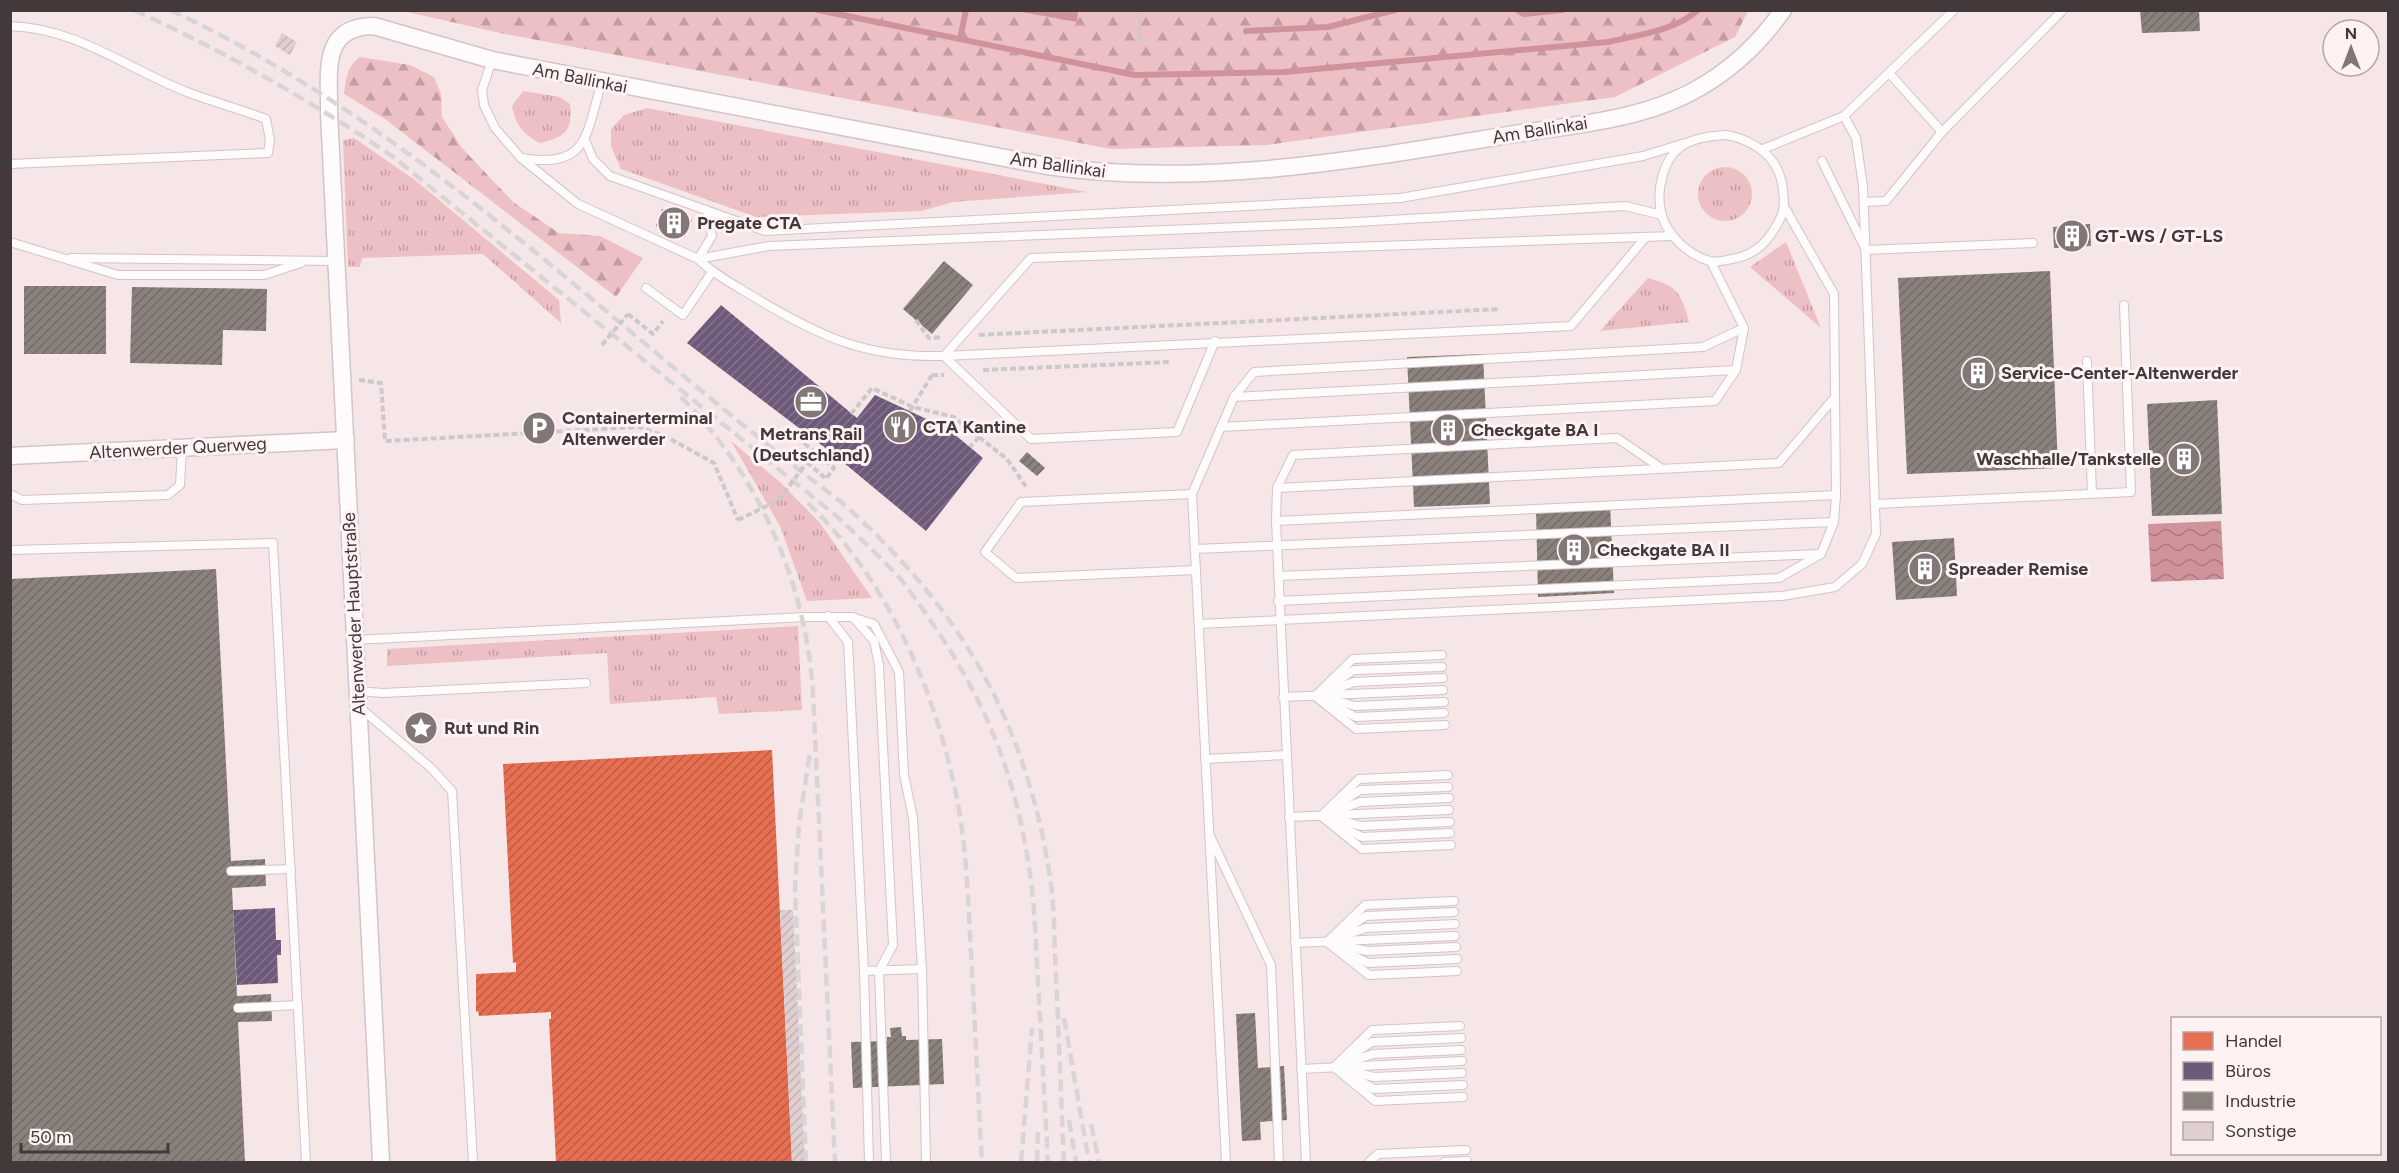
<svg xmlns="http://www.w3.org/2000/svg" width="2399" height="1173" font-family="Figtree,sans-serif">
  <defs>
    <pattern id="grass-tufts" width="24" height="20" patternUnits="userSpaceOnUse" patternTransform="scale(1.5)"><rect width="24" height="20" fill="#edc0c6"/><path d="M3 7l-1-3M5 7V3M7 7l1-3M15 17l-1-3M17 17v-4M19 17l1-3" fill="none" stroke="#c29da2"/></pattern>
    <pattern id="forest-firs" width="22" height="20" patternUnits="userSpaceOnUse" patternTransform="scale(1.5)"><rect width="22" height="20" fill="#edc0c6"/><path d="M5 1l3.5 6h-7zM16 11l3.5 6h-7z" fill="#c29da2"/></pattern>
    <pattern id="water-waves" width="16" height="10" patternUnits="userSpaceOnUse" patternTransform="scale(1.5)"><rect width="16" height="10" fill="#d0939c"/><path d="M0 5q4-4 8 0t8 0" fill="none" stroke="#aa7980"/></pattern>
    <pattern id="shops-hatch" width="6" height="6" patternUnits="userSpaceOnUse" patternTransform="scale(1.5)"><rect width="6" height="6" fill="#e76f51"/><path d="M-1 1l2-2M0 6l6-6M5 7l2-2" fill="none" stroke="#bd5c44"/></pattern>
    <pattern id="offices-hatch" width="6" height="6" patternUnits="userSpaceOnUse" patternTransform="scale(1.5)"><rect width="6" height="6" fill="#6d597a"/><path d="M-1 1l2-2M0 6l6-6M5 7l2-2" fill="none" stroke="#84748c"/></pattern>
    <pattern id="industry-hatch" width="6" height="6" patternUnits="userSpaceOnUse" patternTransform="scale(1.5)"><rect width="6" height="6" fill="#8a817c"/><path d="M-1 1l2-2M0 6l6-6M5 7l2-2" fill="none" stroke="#726b67"/></pattern>
    <pattern id="building-hatch" width="6" height="6" patternUnits="userSpaceOnUse" patternTransform="scale(1.5)"><rect width="6" height="6" fill="#dfcfd1"/><path d="M-1 1l2-2M0 6l6-6M5 7l2-2" fill="none" stroke="#c1b2b4"/></pattern>
  </defs>
  <rect width="100%" height="100%" fill="#f6e6e8"/>
  <g fill="url(#grass-tufts)">
    <path d="M523 91 560 97 570 104C573 131 565 137 540 143 522 134 516 125 512 106Z"/>
    <polygon points="647,108 1087,192 953,202 921,211 756,217 621,169 611,146 611,129 624,115"/>
    <polygon points="354,138 415,180 559,300 561,323 483,254 362,258 360,267 348,267 343,140"/>
    <circle cx="1725" cy="194" r="27"/>
    <polygon points="1786,242 1821,328 1750,267"/>
    <path d="M1648 278C1678 286 1681 293 1689 322L1600 331Z"/>
    <polygon points="731,441 781,483 820,523 872,598 807,601 780,526"/>
    <polygon points="798,626 802,710 719,714 716,697 610,704 607,653 387,666 387,649"/>
  </g>
  <g fill="url(#forest-firs)">
    <polygon points="403,11 1748,11 1735,37 1615,97 1267,145 1111,149 500,33"/>
    <path d="M360 57 410 65 434 77 441 94 442 117 462 148 513 202 559 233 600 236 643 258 616 297 385 119 344 94C346 79 347 66 360 57Z"/>
  </g>
  <g fill="url(#water-waves)">
    <polygon points="1016,11 1078,11 1077,22"/>
    <polygon points="2221,521 2224,579 2151,582 2148,524"/>
  </g>
  <polygon fill="url(#shops-hatch)" points="772,750 792,1162 556,1162 549,1019 551,1019 551,1012 479,1016 478,1011 476,1012 476,974 516,972 516,962 513,963 503,764"/>
  <g fill="url(#offices-hatch)">
    <polygon points="721,305 857,418 875,395 948,429 983,458 926,531 832,453 687,343"/>
    <polygon points="275,908 276,940 281,940 281,955 277,955 278,983 237,985 233,910"/>
  </g>
  <g fill="url(#industry-hatch)">
    <polygon points="2140,10 2199,10 2200,31 2142,33"/>
    <polygon points="662,209 692,220 685,237 656,226"/>
    <polygon points="2090,224 2091,246 2054,248 2053,227"/>
    <polygon points="944,261 973,285 932,334 903,309"/>
    <polygon points="2050,271 2058,468 1907,474 1898,278"/>
    <rect x="24" y="286" width="82" height="68"/>
    <polygon points="132,287 267,289 266,331 223,330 222,365 130,363"/>
    <polygon points="1483,354 1490,504 1414,507 1407,357"/>
    <polygon points="2217,400 2222,514 2152,516 2147,404"/>
    <polygon points="1027,452 1045,468 1037,476 1019,461"/>
    <polygon points="1610,504 1614,593 1538,597 1536,508"/>
    <polygon points="1954,538 1957,596 1896,600 1892,542"/>
    <polygon points="216,569 231,861 265,859 266,886 232,888 237,996 271,994 272,1021 238,1022 245,1162 10,1162 10,579"/>
    <polygon points="1255,1013 1258,1068 1284,1066 1287,1120 1260,1122 1261,1140 1242,1141 1236,1014"/>
    <polygon points="901,1027 902,1036 906,1036 906,1040 942,1039 944,1084 853,1088 851,1042 887,1041 887,1037 891,1037 890,1028"/>
  </g>
  <g fill="none" stroke-linecap="round" stroke-linejoin="round">
    <g stroke="#d0939c" stroke-width="6">
      <path d="M818 10 1135 75 1284 72 1608 42C1637 35 1675 31 1698 10"/>
      <polyline points="1517,10 1524,14 1562,10"/>
      <polyline points="1246,31 1328,27 1395,10"/>
      <polyline points="960,39 966,10"/>
    </g>
  </g>
  <g fill="url(#building-hatch)">
    <polygon points="282,33 297,42 290,55 275,46"/>
    <polygon points="780,910 793,910 805,1162 792,1162"/>
  </g>
  <g fill="none" stroke-linecap="round" stroke-linejoin="round">
    <g stroke="#d1c5c7" stroke-width="10">
      <g id="service">
        <path d="M10 26C76 28 128 69 187 92 213 102 240 109 266 119L270 140 268 153 10 164"/>
        <path d="M492 60 482 90 484 105 495 128 521 158 578 204 698 259C716 276 738 287 759 300 823 338 867 358 944 356L1571 326 1645 238"/>
        <polyline points="1942,132 2063,10"/>
        <path d="M1727 135C1756 141 1780 158 1783 190 1784 200 1785 207 1781 217 1771 238 1758 255 1732 259 1726 260 1716 263 1710 261 1690 256 1668 236 1662 216 1655 192 1663 154 1687 143 1699 137 1714 136 1727 135Z"/>
        <polyline points="585,140 593,159 610,176 765,231 1400,198 1643,156 1685,143"/>
        <polyline points="1763,149 1844,116 1954,10"/>
        <path d="M521 158C590 169 585 135 602 82"/>
        <polyline points="1822,161 1866,250 2033,243"/>
        <polyline points="1864,202 1886,201 1942,132 1889,73"/>
        <polyline points="10,242 118,275 264,275 301,263"/>
        <polyline points="71,258 337,261"/>
        <polyline points="698,259 769,246 1340,223 1625,206 1662,215"/>
        <polyline points="698,259 712,236 708,213"/>
        <polyline points="646,288 683,315 712,272"/>
        <polyline points="1215,341 1177,432 1031,439 944,356 1031,258 1672,236"/>
        <polyline points="2087,361 2092,493"/>
        <polyline points="1234,397 1736,370"/>
        <polyline points="1221,427 1715,401 1736,370 1744,328 1711,262"/>
        <polyline points="1277,488 1779,463 1835,397"/>
        <polyline points="10,494 22,500 168,495 180,485 182,448"/>
        <polyline points="1192,494 1021,502 985,552 1016,578 1196,570"/>
        <polyline points="1876,504 2131,492 2124,305"/>
        <polyline points="1276,521 1277,488 1293,455 1617,438 1661,468"/>
        <polyline points="1195,549 1834,522"/>
        <polyline points="10,550 273,543 306,1162"/>
        <polyline points="1278,576 1820,554"/>
        <polyline points="1278,601 1779,578 1821,554 1834,522 1836,495"/>
        <polyline points="828,616 848,642 864,971 869,1162"/>
        <polyline points="855,618 874,624 899,672 904,775 913,818 922,969 926,1162"/>
        <polyline points="1199,624 1782,596 1835,587 1862,564 1876,534 1863,186 1856,138 1844,116"/>
        <polyline points="355,640 804,617 853,617 874,641 879,665 893,945 879,971 886,1162"/>
        <polyline points="1333,684 1354,670 1442,667"/>
        <polyline points="357,691 383,693 586,683"/>
        <polyline points="1327,692 1354,682 1443,678"/>
        <polyline points="1315,696 1353,659 1442,655"/>
        <polyline points="1315,696 1356,729 1445,725"/>
        <polyline points="1283,697 1443,690"/>
        <polyline points="1330,699 1355,706 1444,702"/>
        <polyline points="358,706 431,768 452,791 473,1162"/>
        <polyline points="1334,706 1356,717 1444,713"/>
        <polyline points="1205,759 1286,755"/>
        <polyline points="1339,804 1360,790 1448,787"/>
        <polyline points="1333,812 1360,802 1449,798"/>
        <polyline points="1321,816 1359,779 1448,775"/>
        <polyline points="1321,816 1362,849 1451,845"/>
        <polyline points="1289,817 1449,810"/>
        <polyline points="1336,819 1361,826 1450,822"/>
        <polyline points="1340,826 1362,837 1450,833"/>
        <polyline points="1211,838 1271,965 1279,1162"/>
        <polyline points="231,871 291,869"/>
        <polyline points="1345,930 1366,916 1454,912"/>
        <polyline points="1339,937 1366,928 1455,924"/>
        <polyline points="1327,942 1365,905 1454,901"/>
        <polyline points="1327,942 1369,975 1457,971"/>
        <polyline points="1295,943 1455,936"/>
        <polyline points="1339,945 1367,951 1456,947"/>
        <polyline points="1346,952 1368,963 1457,959"/>
        <polyline points="864,971 922,969"/>
        <polyline points="238,1008 298,1005"/>
        <polyline points="1352,1055 1372,1042 1461,1038"/>
        <polyline points="1346,1063 1373,1054 1461,1050"/>
        <polyline points="1334,1067 1375,1101 1463,1097"/>
        <polyline points="1334,1067 1372,1030 1460,1026"/>
        <polyline points="1301,1069 1462,1061"/>
        <polyline points="1346,1070 1374,1077 1462,1073"/>
        <polyline points="1353,1077 1374,1089 1463,1085"/>
        <polyline points="1226,1162 1192,494 1234,397 1254,372 1703,347 1744,328"/>
        <polyline points="1306,1162 1276,521 1836,495 1834,294 1785,208"/>
        <polyline points="1369,1162 1378,1154 1466,1150"/>
        <polyline points="1444,1162 1467,1161"/>
      </g>
    </g>
    <g stroke="#d1c5c7" stroke-width="19">
      <g id="minor">
        <polyline points="10,456 346,440"/>
        <path d="M381 1162 329 113C330 75 319 26 374 26L492 60 1047 166C1201 188 1356 160 1508 135 1570 125 1641 121 1697 89 1731 70 1760 43 1783 10"/>
      </g>
    </g>
    <g stroke="#cec9c9" stroke-width="4" stroke-dasharray="6 3" stroke-linecap="butt">
      <polyline points="1140,42 1140,10"/>
      <polyline points="628,314 653,334 663,321"/>
      <polyline points="916,320 929,338 942,337"/>
      <polyline points="979,335 1500,309"/>
      <polyline points="983,370 1171,362"/>
      <polyline points="932,375 944,375"/>
      <polyline points="359,380 381,383 385,441 639,427 665,436 714,463 738,520"/>
      <polyline points="910,411 932,375"/>
      <polyline points="851,414 872,388 913,407 954,417 979,437 970,447"/>
      <polyline points="979,437 1007,459 1027,488"/>
      <polyline points="825,461 832,453"/>
      <polyline points="807,462 826,479 834,468 805,444 810,436"/>
    </g>
    <use href="#service" stroke="#fefbfc" stroke-width="8"/>
    <use href="#minor" stroke="#fefbfc" stroke-width="16"/>
    <g stroke="#d9d5d5" stroke-width="4.5" stroke-dasharray="12 6" stroke-linecap="butt">
      <path d="M134 10C225 52 310 100 392 156L834 514C855 533 876 553 896 574 912 592 925 613 939 633 997 721 1024 803 1034 909L1048 1162"/>
      <path d="M170 10C428 131 617 334 840 501 959 606 1026 720 1050 877 1055 909 1054 944 1056 977 1059 1038 1061 1100 1064 1162"/>
      <path d="M681 397C759 475 806 583 813 693L835 1162"/>
      <path d="M808 503C888 581 936 691 957 799 967 850 968 902 971 953 975 1023 978 1093 982 1162"/>
      <polyline points="1064,1018 1089,1162"/>
      <polyline points="1069,1120 1076,1162"/>
      <polyline points="1091,1124 1099,1162"/>
      <polyline points="806,1162 795,890 799,824 810,753"/>
      <polyline points="1021,1162 1032,1028"/>
      <polyline points="1037,1162 1038,1126"/>
    </g>
    <g stroke="#cec9c9" stroke-width="4" stroke-dasharray="6 3" stroke-linecap="butt">
      <polyline points="602,345 628,314"/>
      <polyline points="738,520 779,500 807,462"/>
    </g>
  </g>
  <defs>
    <g id="building-disc" transform="scale(1.725)"><circle r="9.5" fill="#827677" stroke="#fef2f3"/><path d="M-4-6H4V6H1V3H-1V6H-4ZM-2.5-4.3h1.7v1.8h-1.7ZM.8-4.3h1.7v1.8H.8ZM-2.5-1h1.7V.8h-1.7ZM.8-1h1.7V.8H.8Z" fill="#fff"/></g>
    <g id="office-disc" transform="scale(1.725)"><circle r="9.5" fill="#827677" stroke="#fef2f3"/><path d="M-6-3h4V-5.5h4V-3h4V5H-6ZM-1-4.5V-3h2v-1.5ZM-6 0V1H6V0Z" fill="#fff"/></g>
    <g id="restaurant-disc" transform="scale(1.725)"><circle r="9.5" fill="#827677" stroke="#fef2f3"/><path d="M-5-6h1v4h1v-4h1v4h1v-4h1v5L-1.5 .5V6h-2V.5L-5-1ZM5-6V6H3V1.5H1.5Q1.5-4 5-6Z" fill="#fff"/></g>
    <g id="parking-disc" transform="scale(1.725)"><circle r="9.5" fill="#827677" stroke="#fef2f3"/><path d="M-3.5-5.5H1a3.5 3.5 0 0 1 0 7H-1V5.5H-3.5ZM-1-3.4V-.6H.8a1.4 1.4 0 0 0 0-2.8Z" fill="#fff"/></g>
    <g id="sight-disc" transform="scale(1.725)"><circle r="9.5" fill="#827677" stroke="#fef2f3"/><path d="M0-6L1.8-2.2L6-1.7L2.9 1.2L3.7 5.4L0 3.3L-3.7 5.4L-2.9 1.2L-6-1.7L-1.8-2.2Z" fill="#fff"/></g>
  </defs>
  <g fill-rule="evenodd">
    <use href="#building-disc" x="674" y="223"/>
    <use href="#building-disc" x="2072" y="236"/>
    <use href="#building-disc" x="1978" y="373"/>
    <use href="#office-disc" x="811" y="402"/>
    <use href="#restaurant-disc" x="900" y="427"/>
    <use href="#parking-disc" x="539" y="428"/>
    <use href="#building-disc" x="1448" y="430"/>
    <use href="#building-disc" x="2184" y="459"/>
    <use href="#building-disc" x="1574" y="550"/>
    <use href="#building-disc" x="1925" y="569"/>
    <use href="#sight-disc" x="421" y="728"/>
  </g>
  <g text-anchor="middle" dominant-baseline="central" stroke-width="6" stroke-linejoin="round" paint-order="stroke">
    <g font-size="18" fill="#44393a" stroke="#fef2f3">
      <text transform="translate(580 78) rotate(11)">Am Ballinkai</text>
      <text transform="translate(1540 130) rotate(-9)">Am Ballinkai</text>
      <text transform="translate(1058 165) rotate(8)">Am Ballinkai</text>
      <text transform="translate(178 448) rotate(-3)">Altenwerder Querweg</text>
      <text transform="translate(354 614) rotate(-93)">Altenwerder Hauptstraße</text>
    </g>
    <g font-size="18" font-weight="bold" fill="#44393a" stroke="#fef2f3" text-anchor="start">
      <text x="697" y="223">Pregate CTA</text>
      <text x="2095" y="236">GT-WS / GT-LS</text>
      <text x="2001" y="373">Service-Center-Altenwerder</text>
      <text x="562" y="418">Containerterminal<tspan x="562" dy="21">Altenwerder</tspan></text>
      <text x="923" y="427">CTA Kantine</text>
      <text x="1471" y="430">Checkgate BA I</text>
      <text x="811" y="434" text-anchor="middle">Metrans Rail<tspan x="811" dy="21">(Deutschland)</tspan></text>
      <text x="2161" y="459" text-anchor="end">Waschhalle/Tankstelle</text>
      <text x="1597" y="550">Checkgate BA II</text>
      <text x="1948" y="569">Spreader Remise</text>
      <text x="444" y="728">Rut und Rin</text>
    </g>
  </g>
  <rect width="2399" height="1173" fill="none" stroke="#44393a" stroke-width="24"/>
  <rect x="2171" y="1017" width="210" height="138" fill="#fef2f3" stroke="#b4a8a9" stroke-width="1.5"/>
  <rect x="2183" y="1032" width="30" height="18" fill="#e76f51" stroke="#b4a8a9" stroke-width="1.5"/>
  <text x="2225" y="1047" font-size="18" fill="#44393a">Handel</text>
  <rect x="2183" y="1062" width="30" height="18" fill="#6d597a" stroke="#b4a8a9" stroke-width="1.5"/>
  <text x="2225" y="1077" font-size="18" fill="#44393a">Büros</text>
  <rect x="2183" y="1092" width="30" height="18" fill="#8a817c" stroke="#b4a8a9" stroke-width="1.5"/>
  <text x="2225" y="1107" font-size="18" fill="#44393a">Industrie</text>
  <rect x="2183" y="1122" width="30" height="18" fill="#dfcfd1" stroke="#b4a8a9" stroke-width="1.5"/>
  <text x="2225" y="1137" font-size="18" fill="#44393a">Sonstige</text>
  <g transform="translate(2351 48)"><circle r="28" fill="#fef2f3" stroke="#b4a8a9" stroke-width="1.5"/>
  <path d="M0-4.5L10 22L0 15L-10 22Z" fill="#827677"/>
  <text y="-9" font-size="16" font-weight="bold" text-anchor="middle" fill="#44393a">N</text>
  </g>
  <path d="M21 1143v9h147v-9" fill="none" stroke="#44393a" stroke-width="3"/>
  <text x="30" y="1143" font-size="18" fill="#44393a" stroke="#fef2f3" stroke-width="4.5" paint-order="stroke">50 m</text>
</svg>
